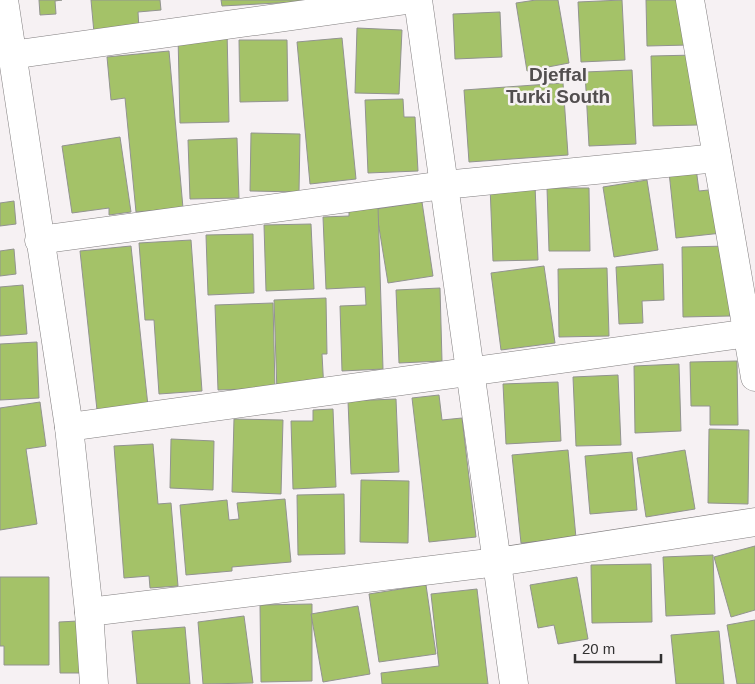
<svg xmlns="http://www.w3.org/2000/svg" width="755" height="684" font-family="Helvetica,sans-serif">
  <rect width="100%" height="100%" fill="#f6f1f3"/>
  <g fill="#a4c268" stroke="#929390">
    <polygon points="39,0 62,0 55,1 56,14 40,15"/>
    <polygon points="91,0 160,0 161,10 138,12 139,29 94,33"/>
    <polygon points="221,0 333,0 222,6"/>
    <polygon points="536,0 558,0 569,63 527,71 516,3"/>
    <polygon points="622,0 625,60 581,62 578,2"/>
    <polygon points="646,0 688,0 689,45 647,46"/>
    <polygon points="500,12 502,57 455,59 453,14"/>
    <polygon points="357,28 402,30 399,94 355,93"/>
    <polygon points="227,30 229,122 180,123 178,36"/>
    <polygon points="342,38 356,179 310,184 297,42"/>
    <polygon points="239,40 287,40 288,101 240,102"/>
    <polygon points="169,51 183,208 136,212 125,98 111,100 107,57"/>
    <polygon points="696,55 698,125 653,126 651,56"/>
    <polygon points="632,70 636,144 589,146 585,72"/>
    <polygon points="563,83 568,155 469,162 464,90"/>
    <polygon points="403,99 404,117 415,117 418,171 368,173 365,100"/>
    <polygon points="251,133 300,134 299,192 250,191"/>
    <polygon points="120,137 131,212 109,215 109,208 72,213 62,146"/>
    <polygon points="237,138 239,198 190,199 188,140"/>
    <polygon points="696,168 699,191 718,189 722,233 676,238 669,172"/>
    <polygon points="647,180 658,250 614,257 603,187"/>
    <polygon points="535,185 538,260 493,261 490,186"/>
    <polygon points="547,188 589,188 590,251 549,251"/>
    <polygon points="14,201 16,224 0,226 0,203"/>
    <polygon points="422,202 433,276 388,283 376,209"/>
    <polygon points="378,206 383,369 342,371 340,306 366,305 365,287 326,289 323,217 349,216 349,207"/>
    <polygon points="311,224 314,289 266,291 264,225"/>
    <polygon points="253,234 254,293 208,295 206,235"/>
    <polygon points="191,240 202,391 159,394 154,320 145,320 139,243"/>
    <polygon points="131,246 148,406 97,410 80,251"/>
    <polygon points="729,246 730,316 683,317 682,247"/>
    <polygon points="14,249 16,274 0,276 0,251"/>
    <polygon points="663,264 664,300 642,301 643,323 619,324 616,267"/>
    <polygon points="544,266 555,343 501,350 491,273"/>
    <polygon points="607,268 609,336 559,337 558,269"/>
    <polygon points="23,285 27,334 0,336 0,287"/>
    <polygon points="440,288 442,361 399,363 396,290"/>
    <polygon points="326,298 327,354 322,354 324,391 277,393 274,300"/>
    <polygon points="273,303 275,388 218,390 215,305"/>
    <polygon points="37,342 39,398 0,400 0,344"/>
    <polygon points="737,361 738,425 710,425 710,406 691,406 690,362"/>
    <polygon points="679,364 681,431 635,433 634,366"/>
    <polygon points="618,375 621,445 576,446 573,377"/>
    <polygon points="558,382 561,441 506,444 503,384"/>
    <polygon points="439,395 442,420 462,418 476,537 429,542 412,398"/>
    <polygon points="396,399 399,472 351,474 348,401"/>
    <polygon points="40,402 46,446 26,449 37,524 0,530 0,408"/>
    <polygon points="333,409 336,487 293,489 291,421 313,421 313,410"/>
    <polygon points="234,419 283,420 281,494 232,492"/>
    <polygon points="709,429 749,430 748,504 708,503"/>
    <polygon points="171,439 214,441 213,490 170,488"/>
    <polygon points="153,444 158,504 171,503 178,586 150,588 149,576 124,578 114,446"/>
    <polygon points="568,450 576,538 521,543 512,455"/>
    <polygon points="685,450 695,509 646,517 637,458"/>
    <polygon points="632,452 637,510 590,514 585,456"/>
    <polygon points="361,480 409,481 408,543 360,542"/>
    <polygon points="344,494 345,554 298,555 297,495"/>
    <polygon points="285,499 291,562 232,567 232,571 186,575 180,505 227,500 229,520 239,519 237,503"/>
    <polygon points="755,546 755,610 731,617 714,557"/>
    <polygon points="713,555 715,614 666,616 663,557"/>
    <polygon points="651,564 652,622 592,623 591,565"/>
    <polygon points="0,577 49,577 49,665 4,665 4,646 0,646"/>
    <polygon points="577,577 588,639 558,644 554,625 538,628 530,585"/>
    <polygon points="426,585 436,654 379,662 369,594"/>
    <polygon points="477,589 488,684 382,684 381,673 439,666 431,594"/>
    <polygon points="312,604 312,681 261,682 260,605"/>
    <polygon points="358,606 370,674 323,682 311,614"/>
    <polygon points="244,616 253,683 203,684 198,622"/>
    <polygon points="755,620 755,684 737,684 727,625"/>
    <polygon points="78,621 80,673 60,673 59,622"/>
    <polygon points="185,627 190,684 137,684 132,631"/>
    <polygon points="719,631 724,684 676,684 671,635"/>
  </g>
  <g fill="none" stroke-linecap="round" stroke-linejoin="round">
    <g stroke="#817e7f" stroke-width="29">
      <g id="street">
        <polyline points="4,0 69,427 89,612 94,684"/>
        <polyline points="418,0 514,684"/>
        <polyline points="690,0 755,377"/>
        <polyline points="11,55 407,0"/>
        <polyline points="39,240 444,185 717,158"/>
        <polyline points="69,427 749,333"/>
        <polyline points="89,612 497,562 755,522"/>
      </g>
    </g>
    <use href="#street" stroke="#fff" stroke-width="28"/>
  </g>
  <g text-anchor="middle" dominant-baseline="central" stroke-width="5" stroke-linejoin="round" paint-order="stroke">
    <g font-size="19" font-weight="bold" fill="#524e4f" stroke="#f6f1f3">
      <text x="558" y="74">Djeffal<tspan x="558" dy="22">Turki South</tspan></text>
    </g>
  </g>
  <path d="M575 654v8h86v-8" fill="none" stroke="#323131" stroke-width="2.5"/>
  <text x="582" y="654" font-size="15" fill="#323131" stroke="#f6f1f3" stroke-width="4" paint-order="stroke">20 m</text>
</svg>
